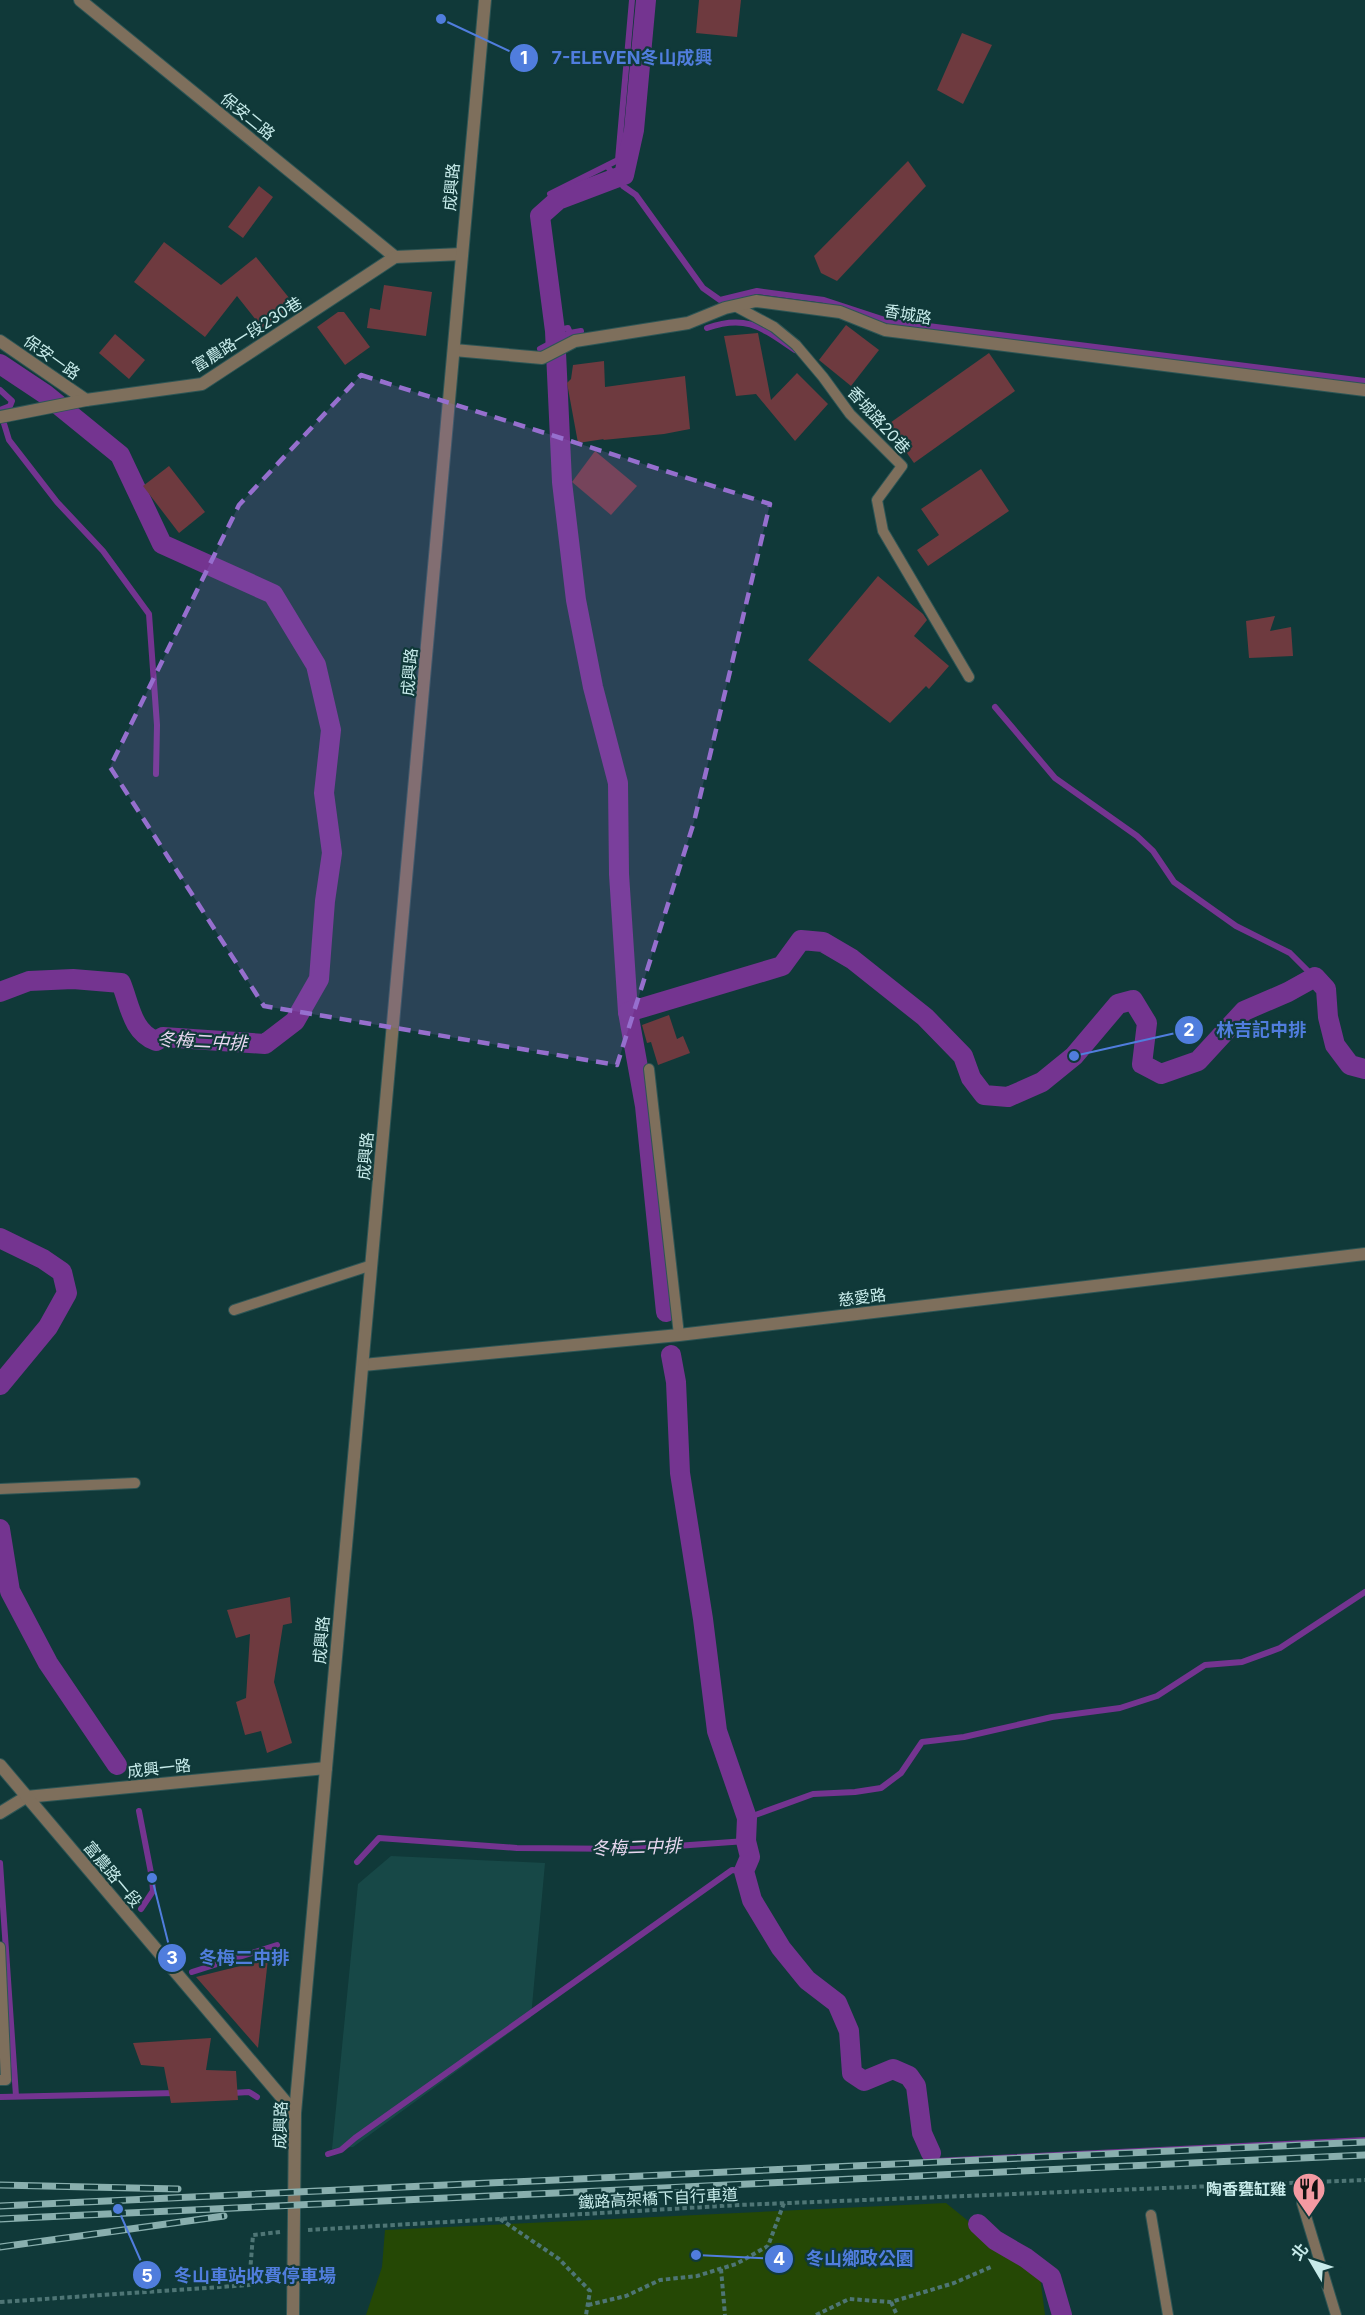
<svg xmlns="http://www.w3.org/2000/svg" width="1365" height="2315" font-family="Inter,'Noto Sans TC',sans-serif">
  <rect width="100%" height="100%" fill="#103939"/>
  <polygon fill="#174847" points="391,1856 545,1863 531,2017 353,2147 332,2149 358,1884"/>
  <polygon fill="#254805" points="946,2203 967,2220 991,2243 1040,2276 1045,2315 366,2315 382,2267 385,2230"/>
  <g fill="none" stroke-linecap="round" stroke-linejoin="round">
    <g stroke="#743490" stroke-width="6">
      <polyline points="607,166 623,186 636,195 703,288 720,300 757,291 824,300 888,321 1365,381"/>
      <polyline points="550,194 618,160 632,0"/>
      <path d="M707 328C747 314 762 328 795 350"/>
      <polyline points="555,331 568,328 570,333"/>
      <polyline points="540,349 570,333 581,331"/>
      <polyline points="0,390 12,401 10,406 0,410"/>
      <polyline points="2,417 9,440 57,502 103,551 149,614 157,725 156,774"/>
      <polyline points="995,707 1055,778 1137,836 1153,851 1174,882 1236,926 1290,953 1308,971"/>
      <polyline points="139,1811 152,1878 153,1891 141,1909"/>
      <polyline points="747,1818 813,1794 855,1792 881,1788 901,1773 922,1742 964,1737 1052,1717 1120,1708 1157,1696 1205,1665 1242,1662 1280,1648 1365,1592"/>
      <polyline points="357,1862 379,1838 517,1848 634,1849 746,1841"/>
      <polyline points="0,1863 16,2096"/>
      <polyline points="192,1972 277,1945"/>
      <polyline points="232,2093 249,2092 257,2097"/>
      <polyline points="0,2097 176,2093"/>
      <polyline points="328,2154 341,2150 355,2138 732,1870 744,1871"/>
      <polyline points="936,2161 1365,2140"/>
    </g>
    <g stroke="#743490" stroke-width="20">
      <polyline points="646,0 634,130 624,175 558,200 540,216 555,331 562,482 576,600 593,687 618,783 619,874 628,1012 645,1106 666,1312"/>
      <path d="M0 364 45 394 120 455 162 544 273 594 316 665 331 730 324 793 332 853 325 901 319 979 295 1021 265 1044 163 1037 156 1041C132 1032 130 1005 121 983L73 979 29 981 0 992"/>
      <polyline points="628,1012 782,966 801,940 823,942 852,959 925,1017 963,1056 971,1078 984,1095 1008,1097 1042,1082 1074,1056 1118,1004 1133,1000 1147,1023 1142,1064 1161,1074 1198,1061 1244,1011 1288,992 1315,977 1326,989 1328,1017 1335,1045 1350,1065 1365,1069"/>
      <polyline points="0,1238 43,1259 62,1272 67,1293 48,1327 0,1385"/>
      <polyline points="671,1355 676,1382 680,1473 703,1619 717,1731 747,1818 746,1841 750,1857 744,1871 752,1900 781,1948 807,1980 837,2003 849,2031 852,2073 864,2081 893,2069 909,2076 916,2086 922,2133 931,2153"/>
      <polyline points="0,1529 10,1591 48,1663 117,1765"/>
      <polyline points="978,2224 995,2240 1026,2258 1051,2277 1062,2315"/>
    </g>
  </g>
  <g fill="#6e3a3f">
    <polygon points="699,0 741,0 737,37 696,33"/>
    <polygon points="962,33 992,45 963,104 937,90"/>
    <polygon points="908,161 926,186 837,281 821,273 814,256"/>
    <polygon points="259,186 273,197 243,238 228,227"/>
    <polygon points="164,242 221,285 256,257 294,304 263,329 237,296 205,337 134,282"/>
    <polygon points="384,285 432,292 426,336 367,328 370,308 380,310"/>
    <polygon points="338,312 344,312 370,347 345,365 317,327"/>
    <polygon points="846,325 879,350 851,386 819,360"/>
    <polygon points="758,333 771,400 797,373 828,404 795,441 756,394 736,396 724,336"/>
    <polygon points="115,334 145,360 129,379 99,353"/>
    <polygon points="989,353 1015,391 914,463 887,425"/>
    <polygon points="604,361 605,387 685,376 690,429 664,434 603,440 604,439 578,443 567,383 571,379 573,365"/>
    <polygon points="595,451 637,486 611,515 572,482"/>
    <polygon points="169,466 205,512 179,533 143,486"/>
    <polygon points="981,469 1009,511 928,566 917,550 939,535 921,509"/>
    <polygon points="878,576 923,614 927,620 914,636 949,666 929,689 926,686 890,723 808,660"/>
    <polygon points="1275,616 1270,631 1291,627 1293,656 1249,658 1246,621"/>
    <polygon points="669,1015 677,1039 683,1036 690,1053 658,1065 651,1042 647,1043 642,1025"/>
    <polygon points="290,1597 292,1623 283,1625 274,1682 292,1743 267,1753 261,1731 245,1735 236,1702 246,1698 250,1634 236,1638 227,1610"/>
    <polygon points="268,1959 258,2048 196,1977"/>
    <polygon points="211,2038 206,2070 236,2071 238,2100 171,2103 164,2067 141,2065 133,2043"/>
  </g>
  <g fill="none" stroke-linecap="round" stroke-linejoin="round">
    <g stroke="#2d5555" stroke-width="12">
      <g id="service">
        <polyline points="735,306 774,327 796,345 823,377 850,414 902,466 877,500 883,531 969,677"/>
        <polyline points="649,1069 679,1335"/>
        <polyline points="234,1310 372,1265"/>
        <polyline points="0,1489 135,1483"/>
        <polyline points="0,1947 6,2080 0,2080"/>
        <polyline points="1302,2203 1336,2315"/>
        <polyline points="1151,2215 1168,2315"/>
      </g>
    </g>
    <g stroke="#2d5555" stroke-width="14">
      <g id="minor">
        <polyline points="80,0 395,257"/>
        <polyline points="0,341 86,400"/>
        <polyline points="454,350 542,358 575,341 688,323 725,308 756,301 840,312 885,330 1365,390"/>
        <polyline points="0,417 86,400 202,384 395,257 462,254"/>
        <polyline points="363,1365 679,1335 1365,1254"/>
        <polyline points="0,1813 26,1797 326,1768"/>
      </g>
    </g>
    <g stroke="#2d5555" stroke-width="14">
      <g id="tertiary">
        <polyline points="0,1765 295,2113"/>
        <polyline points="293,2315 295,2113 485,0"/>
      </g>
    </g>
    <g stroke="#4e7575" stroke-width="4" stroke-dasharray="4.5 3" stroke-linecap="butt">
      <polyline points="500,2219 559,2259 590,2291 586,2315"/>
      <polyline points="308,2230 739,2205 1365,2180"/>
      <polyline points="721,2269 725,2315"/>
      <polyline points="0,2302 249,2285 253,2235 280,2232"/>
      <polyline points="891,2302 897,2315"/>
      <polyline points="588,2305 626,2296 660,2280 697,2276 736,2264 768,2246 784,2203"/>
      <polyline points="816,2315 849,2299 891,2302 954,2283 993,2266"/>
    </g>
    <use href="#service" stroke="#7e6f5c" stroke-width="10"/>
    <use href="#minor" stroke="#7e6f5c" stroke-width="12"/>
    <use href="#tertiary" stroke="#7e6f5c" stroke-width="12"/>
    <g stroke="#89afae" stroke-width="7">
      <g id="rail">
        <polyline points="0,2185 178,2189"/>
        <polyline points="0,2206 1365,2142"/>
        <polyline points="0,2219 1365,2155"/>
        <polyline points="0,2247 224,2216"/>
      </g>
    </g>
    <use href="#rail" stroke="#103939" stroke-width="4.5" stroke-dasharray="14" stroke-linecap="butt"/>
  </g>
  <path fill="#966fce" fill-opacity="0.2" stroke="#966fce" stroke-width="4.5" stroke-dasharray="12 8" stroke-linejoin="round" d="M361 375 770 504 694 822 617 1065 264 1006 110 767 239 505Z"/>
  <defs>
    <g id="restaurant-pin" transform="scale(1.725)"><path d="M0 17L-7.5 6A9.5 9.5 0 1 1 7.5 6Z" fill="#f49aa2" stroke="#103939"/><path d="M-5-6h1v4h1v-4h1v4h1v-4h1v5L-1.5 .5V6h-2V.5L-5-1ZM5-6V6H3V1.5H1.5Q1.5-4 5-6Z" fill="#111"/></g>
  </defs>
  <g fill-rule="evenodd">
    <use href="#restaurant-pin" x="1309" y="2189"/>
  </g>
  <g text-anchor="middle" dominant-baseline="central" stroke-width="4.5" stroke-linejoin="round" paint-order="stroke">
    <g font-size="16" fill="#c7ebea" stroke="#103939">
      <text transform="translate(248 116) rotate(39)">保安二路</text>
      <text transform="translate(451 187) rotate(-85)">成興路</text>
      <text transform="translate(908 314) rotate(10)">香城路</text>
      <text transform="translate(247 334) rotate(-32)">富農路一段230巷</text>
      <text transform="translate(52 357) rotate(35)">保安一路</text>
      <text transform="translate(879 420) rotate(48)">香城路20巷</text>
      <text transform="translate(409 672) rotate(-85)">成興路</text>
      <text transform="translate(365 1156) rotate(-85)">成興路</text>
      <text transform="translate(862 1297) rotate(-7)">慈愛路</text>
      <text transform="translate(321 1640) rotate(-85)">成興路</text>
      <text transform="translate(159 1768) rotate(-6)">成興一路</text>
      <text transform="translate(113 1874) rotate(50)">富農路一段</text>
      <text transform="translate(280 2125) rotate(-88)">成興路</text>
      <text transform="translate(658 2198) rotate(-3)">鐵路高架橋下自行車道</text>
    </g>
    <g font-size="16" font-weight="bold" fill="#c7ebea" stroke="#103939" text-anchor="end">
      <text x="1286" y="2189">陶香甕缸雞</text>
    </g>
    <g font-size="18" font-style="italic" fill="#e7d7ef" stroke="#103939">
      <text transform="translate(202 1041) rotate(3)">冬梅二中排</text>
      <text transform="translate(636 1847) rotate(-2)">冬梅二中排</text>
    </g>
  </g>
  <path fill="none" stroke="#507ddd" stroke-width="2" d="M441 19L524 58M1074 1056L1189 1030M152 1878L172 1958M696 2255L779 2259M118 2209L147 2275"/>
  <g fill="#507ddd" stroke="#103939" stroke-width="2">
    <circle cx="441" cy="19" r="6"/>
    <circle cx="1074" cy="1056" r="6"/>
    <circle cx="152" cy="1878" r="6"/>
    <circle cx="696" cy="2255" r="6"/>
    <circle cx="118" cy="2209" r="6"/>
    <circle cx="524" cy="58" r="15"/>
    <circle cx="1189" cy="1030" r="15"/>
    <circle cx="172" cy="1958" r="15"/>
    <circle cx="779" cy="2259" r="15"/>
    <circle cx="147" cy="2275" r="15"/>
  </g>
  <g font-size="18" text-anchor="middle" font-weight="bold" fill="#fff">
    <text x="524" y="64">1</text>
    <text x="1189" y="1036">2</text>
    <text x="172" y="1964">3</text>
    <text x="779" y="2265">4</text>
    <text x="147" y="2282">5</text>
  </g>
  <g font-size="18" text-anchor="middle" font-weight="bold" fill="#507ddd" stroke="#103939" stroke-width="4.5" stroke-linejoin="round" paint-order="stroke">
    <text x="632" y="64">7-ELEVEN冬山成興</text>
    <text x="1261" y="1036">林吉記中排</text>
    <text x="244" y="1964">冬梅二中排</text>
    <text x="860" y="2265">冬山鄉政公園</text>
    <text x="255" y="2282">冬山車站收費停車場</text>
  </g>
  <g transform="translate(1311 2261) rotate(309)" stroke="#103939" stroke-width="4.5" paint-order="stroke">
  <path d="M0-4.5L10 22L0 15L-10 22Z" fill="#c7ebea"/>
  <text y="-9" font-size="16" font-weight="bold" text-anchor="middle" fill="#c7ebea">北</text>
  </g>
</svg>
